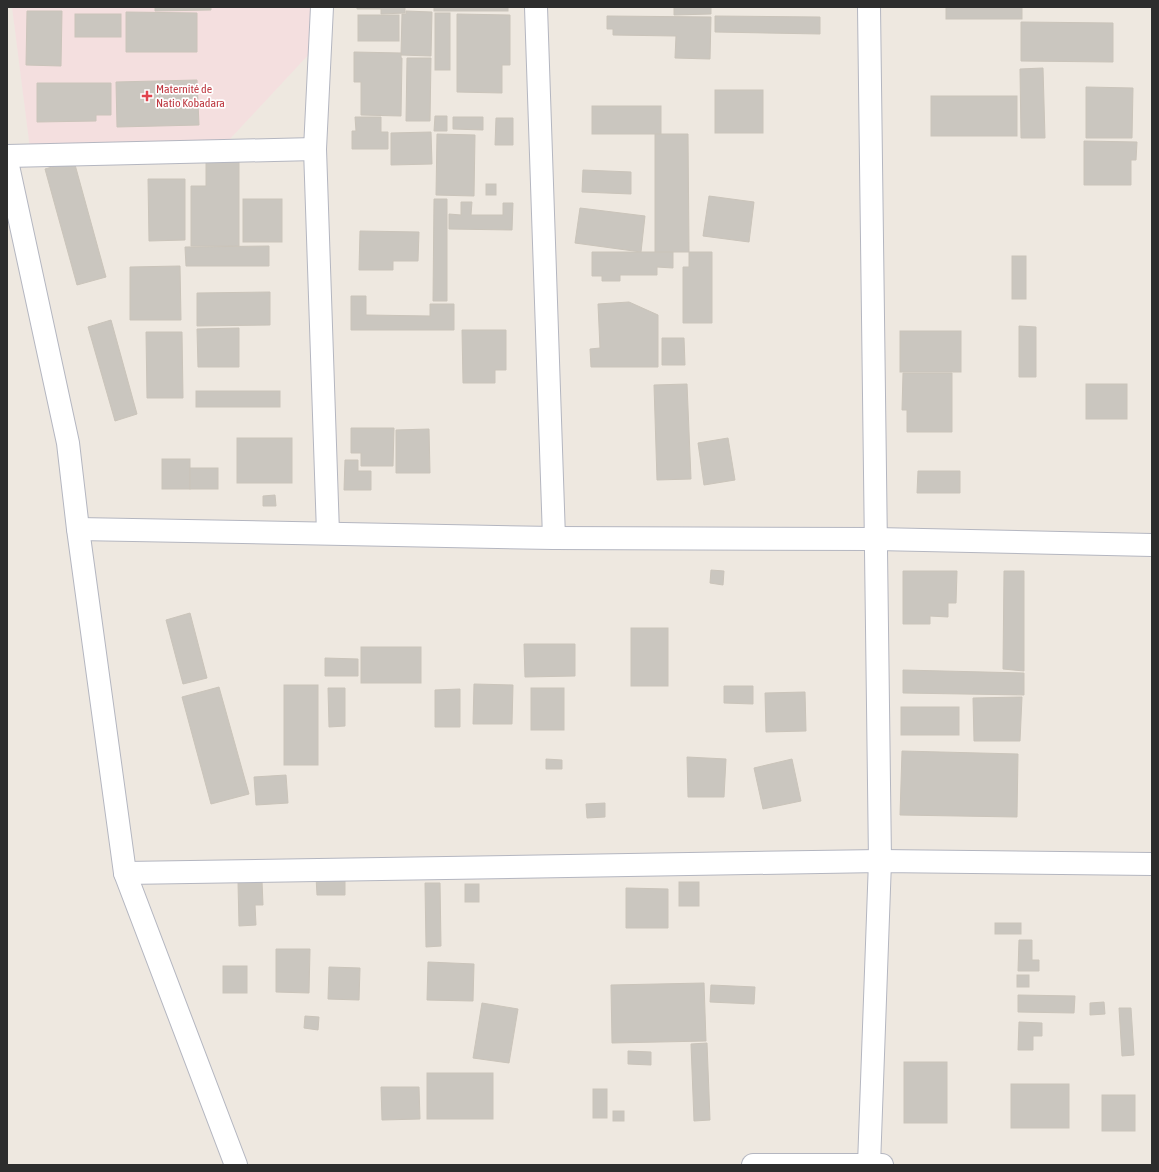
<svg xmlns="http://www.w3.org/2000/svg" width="1159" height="1172" font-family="'Asap Condensed',sans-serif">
  <rect width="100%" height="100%" fill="#eee8e0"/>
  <polygon fill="#f4dfdf" points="12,7 310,7 311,52 229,140 30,149"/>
  <g fill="#cac6bf" stroke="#cac4ba">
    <polygon points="155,7 211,7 211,10 155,11"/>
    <polygon points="357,7 405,7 405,13 381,14 381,9 357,9"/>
    <rect x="434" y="7" width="74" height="4"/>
    <polygon points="674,7 711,7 711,14 674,15"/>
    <rect x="946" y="7" width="76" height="12"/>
    <polygon points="27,11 62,11 61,66 26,65"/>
    <polygon points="406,11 432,12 431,56 401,55 402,14 406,14"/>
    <polygon points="126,12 197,13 197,52 126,52"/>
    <rect x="435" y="13" width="15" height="57"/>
    <rect x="75" y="14" width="46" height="23"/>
    <polygon points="457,14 510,15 510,65 502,65 502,93 457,92"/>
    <rect x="358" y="15" width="41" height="26"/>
    <polygon points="607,16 711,17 710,59 675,58 676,36 613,35 613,29 607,29"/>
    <polygon points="715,16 820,17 820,34 715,32"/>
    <polygon points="1021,22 1113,23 1113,62 1021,61"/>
    <polygon points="354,52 401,53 401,58 402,58 401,116 361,115 361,82 354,82"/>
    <polygon points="407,58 431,58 430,121 406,121"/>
    <polygon points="1043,68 1045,138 1021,138 1020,69"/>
    <polygon points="197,80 199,125 117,127 116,82"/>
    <polygon points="37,83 111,83 111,115 96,115 96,121 37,122"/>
    <polygon points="1086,87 1133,88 1132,138 1086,138"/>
    <rect x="715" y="90" width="48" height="43"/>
    <rect x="931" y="96" width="86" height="40"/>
    <rect x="592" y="106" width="69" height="28"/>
    <polygon points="435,116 447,116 447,131 434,131"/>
    <polygon points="355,117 381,117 381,132 388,132 388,149 352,149 352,131 356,131"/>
    <polygon points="453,117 483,117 483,130 453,129"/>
    <polygon points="496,118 513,118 513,145 495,145"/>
    <polygon points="431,132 432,164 391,165 391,133"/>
    <polygon points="437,134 475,135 474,196 436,195"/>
    <polygon points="655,134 688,134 689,252 655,252"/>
    <polygon points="1084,141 1137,142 1136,160 1131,160 1131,185 1084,185"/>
    <polygon points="206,159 239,159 239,246 191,246 191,186 206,186"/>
    <polygon points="74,161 106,277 77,285 45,169"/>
    <polygon points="583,170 631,172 631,194 582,192"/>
    <polygon points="148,179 185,179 185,240 149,241"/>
    <rect x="486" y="184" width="10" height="11"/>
    <polygon points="709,196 754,202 749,242 703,236"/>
    <rect x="243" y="199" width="39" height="43"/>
    <polygon points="434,199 447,199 447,301 433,301"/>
    <polygon points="461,202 472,202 471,215 503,215 503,203 513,203 512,230 449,229 449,214 461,215"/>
    <polygon points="580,208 645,216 641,252 575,243"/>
    <polygon points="360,231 419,232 418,261 393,261 393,270 359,270"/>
    <polygon points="269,246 269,266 186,266 185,247"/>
    <polygon points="592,252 673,252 673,268 657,267 657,275 620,275 620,281 602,281 602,276 592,276"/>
    <polygon points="689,252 712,252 712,323 683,323 683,267 689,267"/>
    <rect x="1012" y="256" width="14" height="43"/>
    <polygon points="180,266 181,320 130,320 130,267"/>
    <polygon points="270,292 270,325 197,326 197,293"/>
    <polygon points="351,296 366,296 366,315 430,316 430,304 454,304 454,330 351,330"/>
    <polygon points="629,302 658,315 658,367 591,367 590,349 600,348 598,304"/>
    <polygon points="111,320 137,414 115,421 88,327"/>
    <polygon points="1019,326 1036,327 1036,377 1019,377"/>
    <polygon points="239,328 239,367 198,367 197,329"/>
    <polygon points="462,330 506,330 506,370 495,370 495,383 463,383"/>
    <rect x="900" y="331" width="61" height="41"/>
    <polygon points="146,332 182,332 183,398 147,398"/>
    <polygon points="662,338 684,338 685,365 662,365"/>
    <polygon points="903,373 952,373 952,432 907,432 907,410 902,410"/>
    <polygon points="687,384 691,479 657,480 654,385"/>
    <rect x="1086" y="384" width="41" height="35"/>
    <rect x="196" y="391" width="84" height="16"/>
    <polygon points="351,428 394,428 393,466 361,466 361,453 351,453"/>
    <polygon points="429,429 430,473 396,473 396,430"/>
    <rect x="237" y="438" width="55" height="45"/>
    <polygon points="728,438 735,480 704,485 698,443"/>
    <rect x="162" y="459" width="28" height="30"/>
    <polygon points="345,460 358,460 358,471 371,471 371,490 344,490"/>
    <rect x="190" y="468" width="28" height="21"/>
    <polygon points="918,471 960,471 960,493 917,493"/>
    <polygon points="275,495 276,506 263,506 263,496"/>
    <polygon points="711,570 724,571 723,585 710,583"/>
    <polygon points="903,571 957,571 956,603 948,603 948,617 930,616 930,624 903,624"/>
    <polygon points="1004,571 1024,571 1024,671 1003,669"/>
    <polygon points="190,613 207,678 183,684 166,620"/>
    <rect x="631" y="628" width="37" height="58"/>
    <polygon points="524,644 575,644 575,676 525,677"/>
    <rect x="361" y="647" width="60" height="36"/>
    <polygon points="325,658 358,659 358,676 325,676"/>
    <polygon points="903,670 1024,673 1024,695 903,693"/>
    <polygon points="474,684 513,685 512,724 473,724"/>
    <rect x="284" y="685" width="34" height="80"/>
    <polygon points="724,686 753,686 753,704 724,703"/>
    <polygon points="219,687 249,794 211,804 182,697"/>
    <polygon points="328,688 345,688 345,726 329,727"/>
    <rect x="531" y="688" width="33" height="42"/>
    <polygon points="460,689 460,727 435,727 435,690"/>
    <polygon points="805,692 806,731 766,732 765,693"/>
    <polygon points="1022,697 1020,741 974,741 973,698"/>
    <rect x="901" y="707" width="58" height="28"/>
    <polygon points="902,751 1018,754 1017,817 900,815"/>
    <polygon points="687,757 726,759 724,797 688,797"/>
    <polygon points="546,759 562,760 562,769 546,769"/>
    <polygon points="792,759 801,801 763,809 754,768"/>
    <polygon points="286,775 288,803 256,805 254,777"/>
    <polygon points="605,803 605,817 587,818 586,804"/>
    <polygon points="316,877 345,877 345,895 317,895"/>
    <polygon points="262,881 263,905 255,905 256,925 239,926 238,882"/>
    <rect x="679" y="882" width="20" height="24"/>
    <polygon points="425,883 440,883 441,946 426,947"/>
    <rect x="465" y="884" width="14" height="18"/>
    <polygon points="626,888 668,889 668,928 626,928"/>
    <rect x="995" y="923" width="26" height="11"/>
    <polygon points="1019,940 1032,940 1032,960 1039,960 1039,971 1018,971"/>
    <polygon points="276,949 310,949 309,993 276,992"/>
    <polygon points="428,962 474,964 473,1001 427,1000"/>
    <rect x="223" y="966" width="24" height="27"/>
    <polygon points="329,967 360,968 359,1000 328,999"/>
    <rect x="1017" y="975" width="12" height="12"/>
    <polygon points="704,983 706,1041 612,1043 611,985"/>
    <polygon points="711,985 755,987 754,1004 710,1002"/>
    <polygon points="1018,995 1075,996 1074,1013 1018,1012"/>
    <polygon points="1104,1002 1105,1014 1090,1015 1090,1003"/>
    <polygon points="482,1003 518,1009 509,1063 473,1058"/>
    <polygon points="1119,1008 1131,1008 1134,1055 1122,1056"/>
    <polygon points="305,1016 319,1017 318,1030 304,1028"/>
    <polygon points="1019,1022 1042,1023 1042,1036 1033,1036 1033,1050 1018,1050"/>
    <polygon points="707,1043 710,1120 694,1121 691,1044"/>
    <polygon points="628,1051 651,1052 651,1065 628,1064"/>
    <rect x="904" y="1062" width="43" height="61"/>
    <rect x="427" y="1073" width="66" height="46"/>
    <rect x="1011" y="1084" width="58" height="44"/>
    <polygon points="381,1087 419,1087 420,1119 382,1120"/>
    <rect x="593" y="1089" width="14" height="29"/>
    <rect x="1102" y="1095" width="33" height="36"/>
    <rect x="613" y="1111" width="11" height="10"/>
  </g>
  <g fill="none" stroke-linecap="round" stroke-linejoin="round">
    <g stroke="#b4b6c0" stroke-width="24">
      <g id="street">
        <polyline points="322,7 315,149 328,533"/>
        <polyline points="536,7 554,538"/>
        <polyline points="7,156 315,149"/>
        <polyline points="7,161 68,443 78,529 125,873 236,1165"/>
        <polyline points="78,529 554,538 876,539 1152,545"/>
        <polyline points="125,873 880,861 1152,864"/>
        <polyline points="753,1165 882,1165"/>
        <polyline points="869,1165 880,861 869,7"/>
      </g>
    </g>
    <use href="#street" stroke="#fff" stroke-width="22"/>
  </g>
  <path fill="#e0444e" stroke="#fff" stroke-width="1.5" d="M145 90h4v4h4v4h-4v4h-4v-4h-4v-4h4z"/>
  <g text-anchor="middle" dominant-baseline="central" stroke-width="3.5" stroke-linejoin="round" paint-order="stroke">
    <g font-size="12" fill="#be3a42" stroke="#fff" text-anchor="start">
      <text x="156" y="89">Maternité de<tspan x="156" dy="14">Natio Kobadara</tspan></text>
    </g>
  </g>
  <rect width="1159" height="1172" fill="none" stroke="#2d2d2d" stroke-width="16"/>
</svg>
